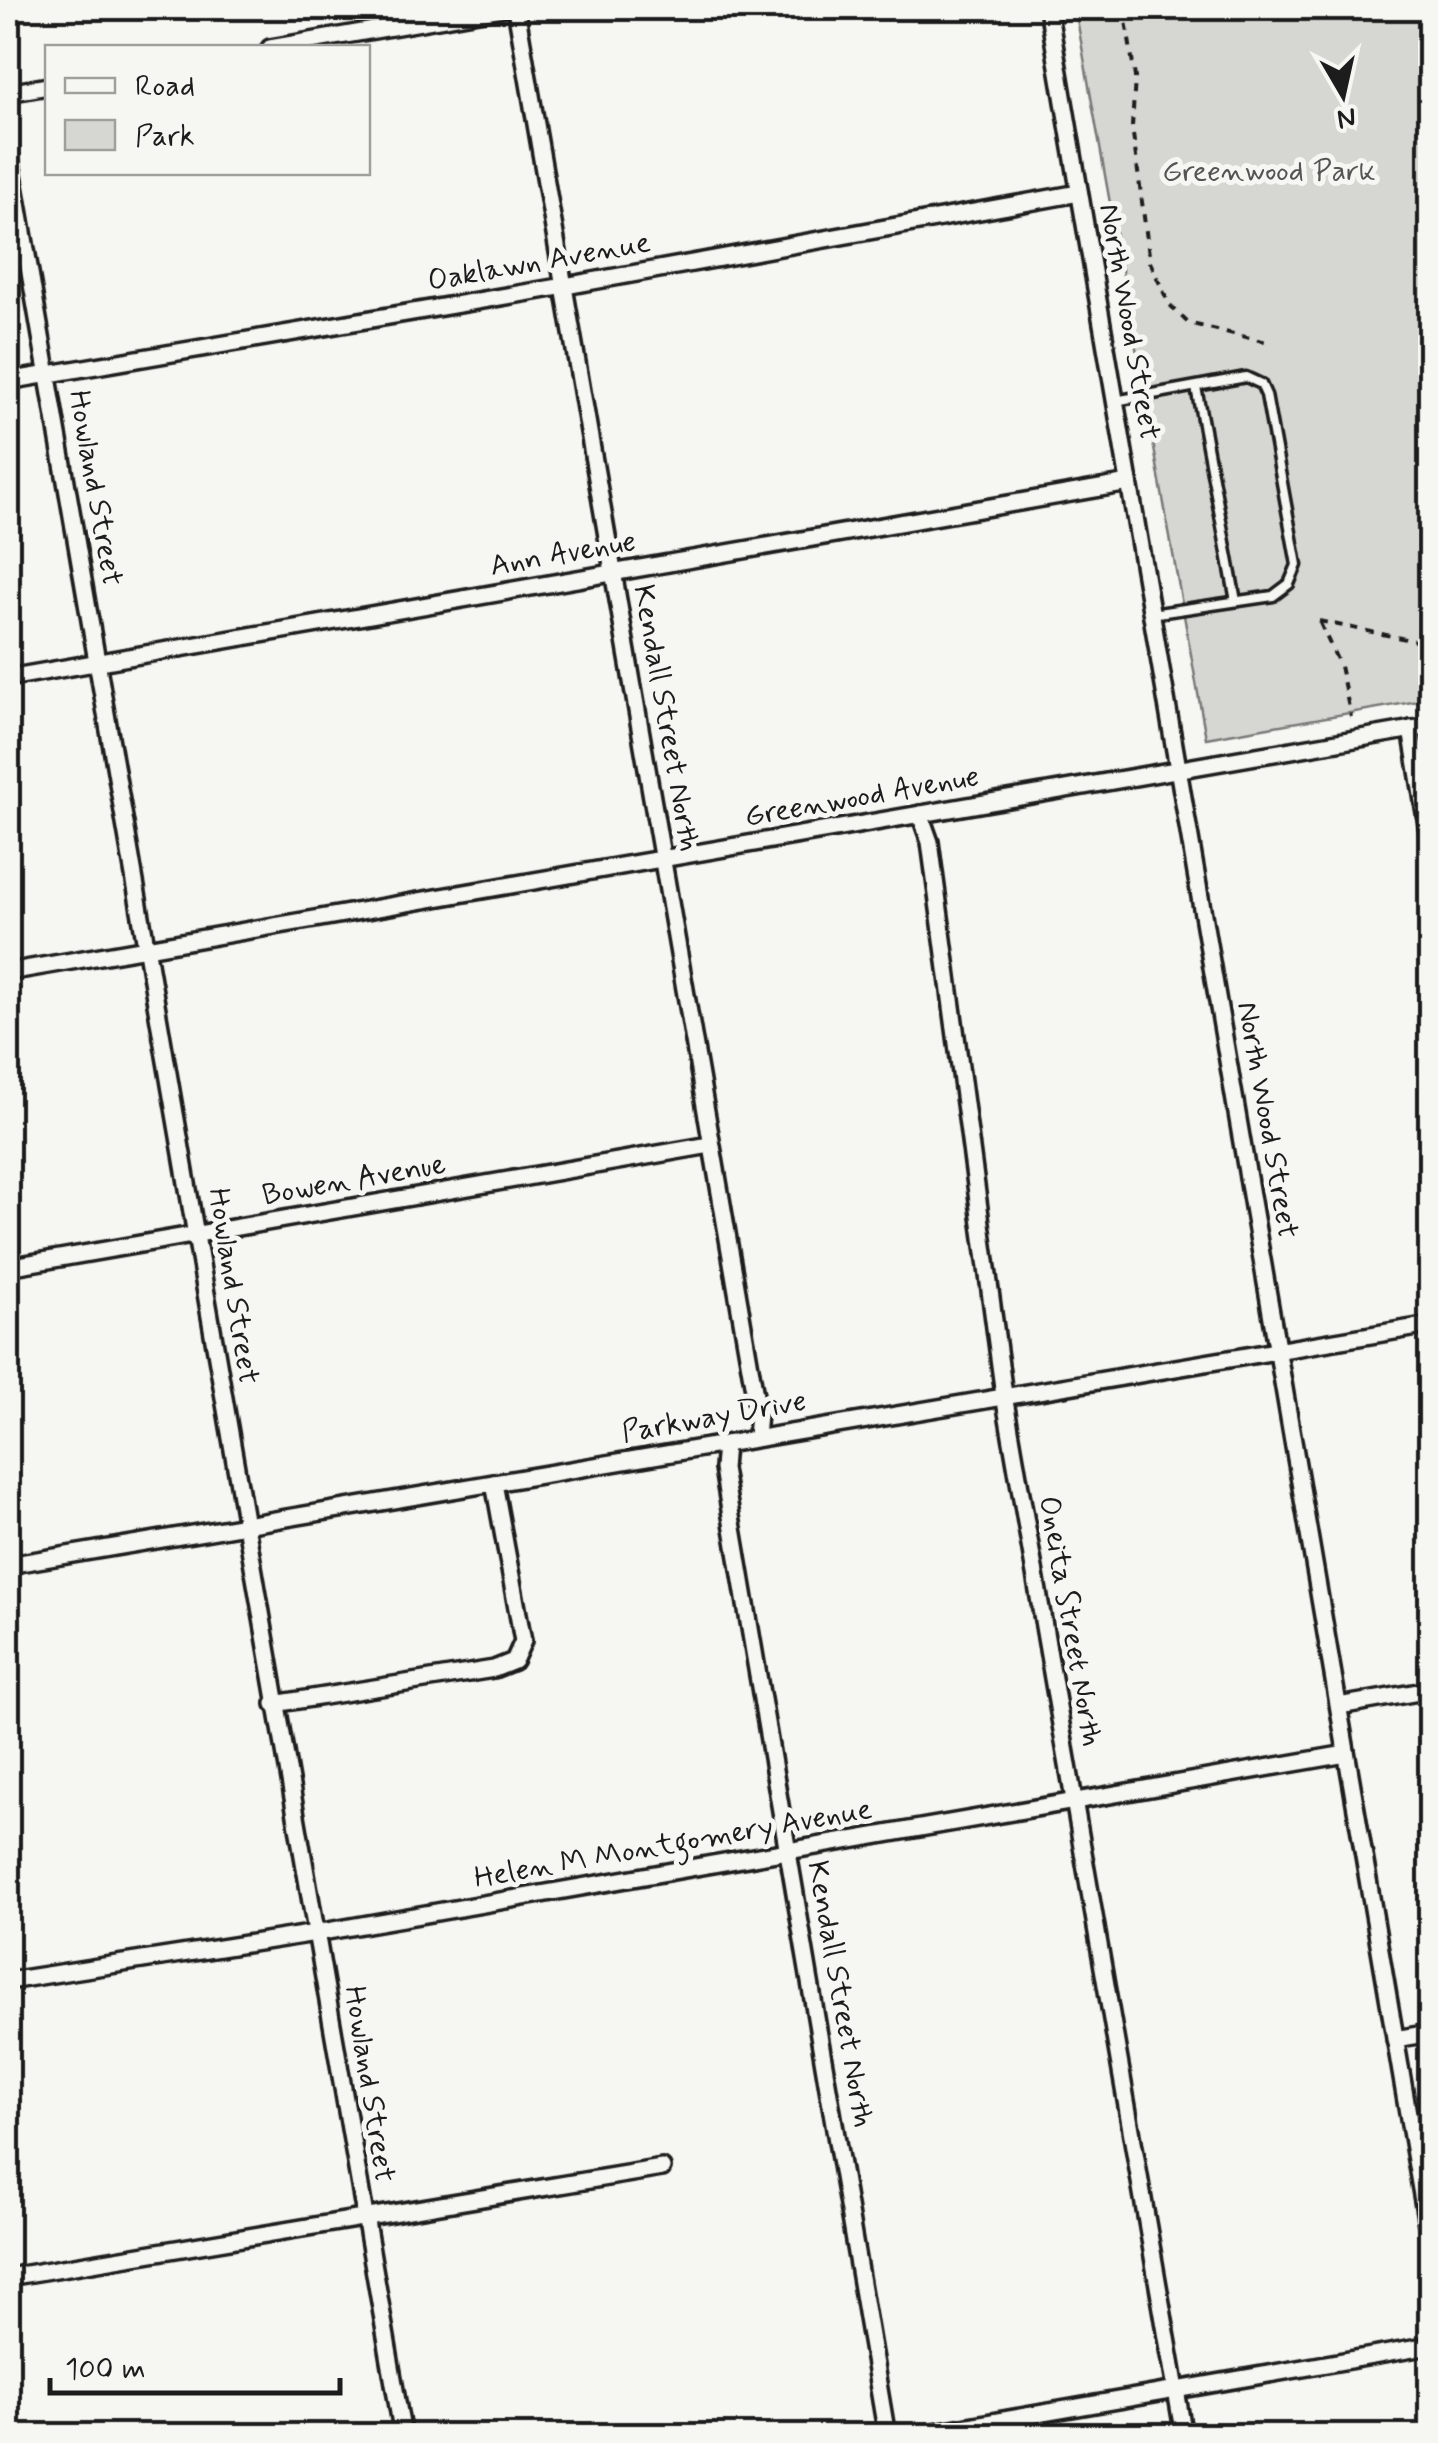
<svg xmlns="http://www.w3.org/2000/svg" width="1438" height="2443" font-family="Mynerve,sans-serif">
  <rect width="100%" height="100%" fill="#f6f6f2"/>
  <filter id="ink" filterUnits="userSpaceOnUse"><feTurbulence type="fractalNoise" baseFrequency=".01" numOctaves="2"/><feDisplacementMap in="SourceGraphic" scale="20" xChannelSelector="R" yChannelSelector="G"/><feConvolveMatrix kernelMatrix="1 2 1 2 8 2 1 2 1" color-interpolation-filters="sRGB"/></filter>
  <g filter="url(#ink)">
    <polygon fill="#d6d6d2" stroke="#797977" stroke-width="2.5" points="1075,8 1430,8 1430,699 1206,738"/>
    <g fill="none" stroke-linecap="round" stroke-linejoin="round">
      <g stroke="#1c1c1c" stroke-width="15">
        <g id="lane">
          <polyline points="1196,387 1236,601"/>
          <polyline points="1115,401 1246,377 1261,384 1266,395 1297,565 1289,584 1273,596 1151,614"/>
        </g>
      </g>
      <g stroke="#1c1c1c" stroke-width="22">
        <g id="street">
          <polyline points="516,8 758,1413 756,1438"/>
          <polyline points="1048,8 1430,2242"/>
          <polyline points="270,48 502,8"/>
          <polyline points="8,93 48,86"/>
          <polyline points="8,145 403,2436"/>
          <polyline points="8,381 565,286 1079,193"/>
          <polyline points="8,678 1129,483"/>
          <polyline points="1411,729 1430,843"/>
          <polyline points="920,814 930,842 1004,1395 1184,2436"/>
          <polyline points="8,972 1430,726"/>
          <polyline points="8,1267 710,1145"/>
          <polyline points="725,1444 723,1469 887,2436"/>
          <polyline points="8,1565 1430,1325"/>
          <polyline points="274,1704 494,1669 514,1661 523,1641 494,1483"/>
          <polyline points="1339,1706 1430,1690"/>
          <polyline points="8,1981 316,1933 1346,1754"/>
          <polyline points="1395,2039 1430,2033"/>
          <polyline points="8,2277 662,2168"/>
          <polyline points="911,2436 1430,2346"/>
        </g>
      </g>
      <g stroke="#1c1c1c" stroke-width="4" stroke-dasharray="8 8" stroke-linecap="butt">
        <polyline points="1124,8 1135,77 1132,127 1150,262 1169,304 1188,323 1271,343"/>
        <polyline points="1319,621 1430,644"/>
        <polyline points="1320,623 1340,666 1351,717"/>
      </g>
      <use href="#lane" stroke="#f6f6f2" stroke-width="8"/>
      <use href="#street" stroke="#f6f6f2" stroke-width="15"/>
    </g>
  </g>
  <g text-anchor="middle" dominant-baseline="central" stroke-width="10" stroke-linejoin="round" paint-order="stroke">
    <g font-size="30" fill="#545453" stroke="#f6f6f2">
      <text x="1269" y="171">Greenwood Park</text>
    </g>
    <g font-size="30" fill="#1c1c1c" stroke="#f6f6f2">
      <text transform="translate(539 262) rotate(-10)">Oaklawn Avenue</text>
      <text transform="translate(1129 322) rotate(80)">North Wood Street</text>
      <text transform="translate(95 488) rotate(80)">Howland Street</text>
      <text transform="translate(563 554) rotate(-10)">Ann Avenue</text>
      <text transform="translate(666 718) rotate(80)">Kendall Street North</text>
      <text transform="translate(862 797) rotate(-10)">Greenwood Avenue</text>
      <text transform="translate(1267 1120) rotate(80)">North Wood Street</text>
      <text transform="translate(354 1180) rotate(-10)">Bowen Avenue</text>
      <text transform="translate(233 1286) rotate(81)">Howland Street</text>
      <text transform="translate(714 1417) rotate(-10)">Parkway Drive</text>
      <text transform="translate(1070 1621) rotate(80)">Oneita Street North</text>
      <text transform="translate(673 1844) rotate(-10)">Helen M Montgomery Avenue</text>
      <text transform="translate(840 1994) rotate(80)">Kendall Street North</text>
      <text transform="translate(369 2084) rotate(81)">Howland Street</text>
    </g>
  </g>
  <rect width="1438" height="2443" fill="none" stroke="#f6f6f2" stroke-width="40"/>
  <rect x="20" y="20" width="1398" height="2403" fill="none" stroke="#1c1c1c" stroke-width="4" filter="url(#ink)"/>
  <rect x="45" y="45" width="325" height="130" fill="#f6f6f2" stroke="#9f9f9c" stroke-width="2.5"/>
  <rect x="65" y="78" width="50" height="15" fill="#f6f6f2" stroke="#9f9f9c" stroke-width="2.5"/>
  <text x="135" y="95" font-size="30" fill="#1c1c1c">Road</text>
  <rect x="65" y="120" width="50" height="30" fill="#d6d6d2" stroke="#9f9f9c" stroke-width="2.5"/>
  <text x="135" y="145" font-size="30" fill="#1c1c1c">Park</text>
  <g transform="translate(1343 95) rotate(171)" stroke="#f6f6f2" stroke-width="8" paint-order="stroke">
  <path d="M0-8L18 38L0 25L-18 38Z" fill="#1c1c1c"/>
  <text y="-15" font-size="28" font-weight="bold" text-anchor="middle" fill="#1c1c1c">N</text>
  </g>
  <path d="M50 2378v15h290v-15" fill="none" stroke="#1c1c1c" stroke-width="5"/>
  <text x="65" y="2378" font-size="30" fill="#1c1c1c" stroke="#f6f6f2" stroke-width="8" paint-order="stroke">100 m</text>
</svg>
